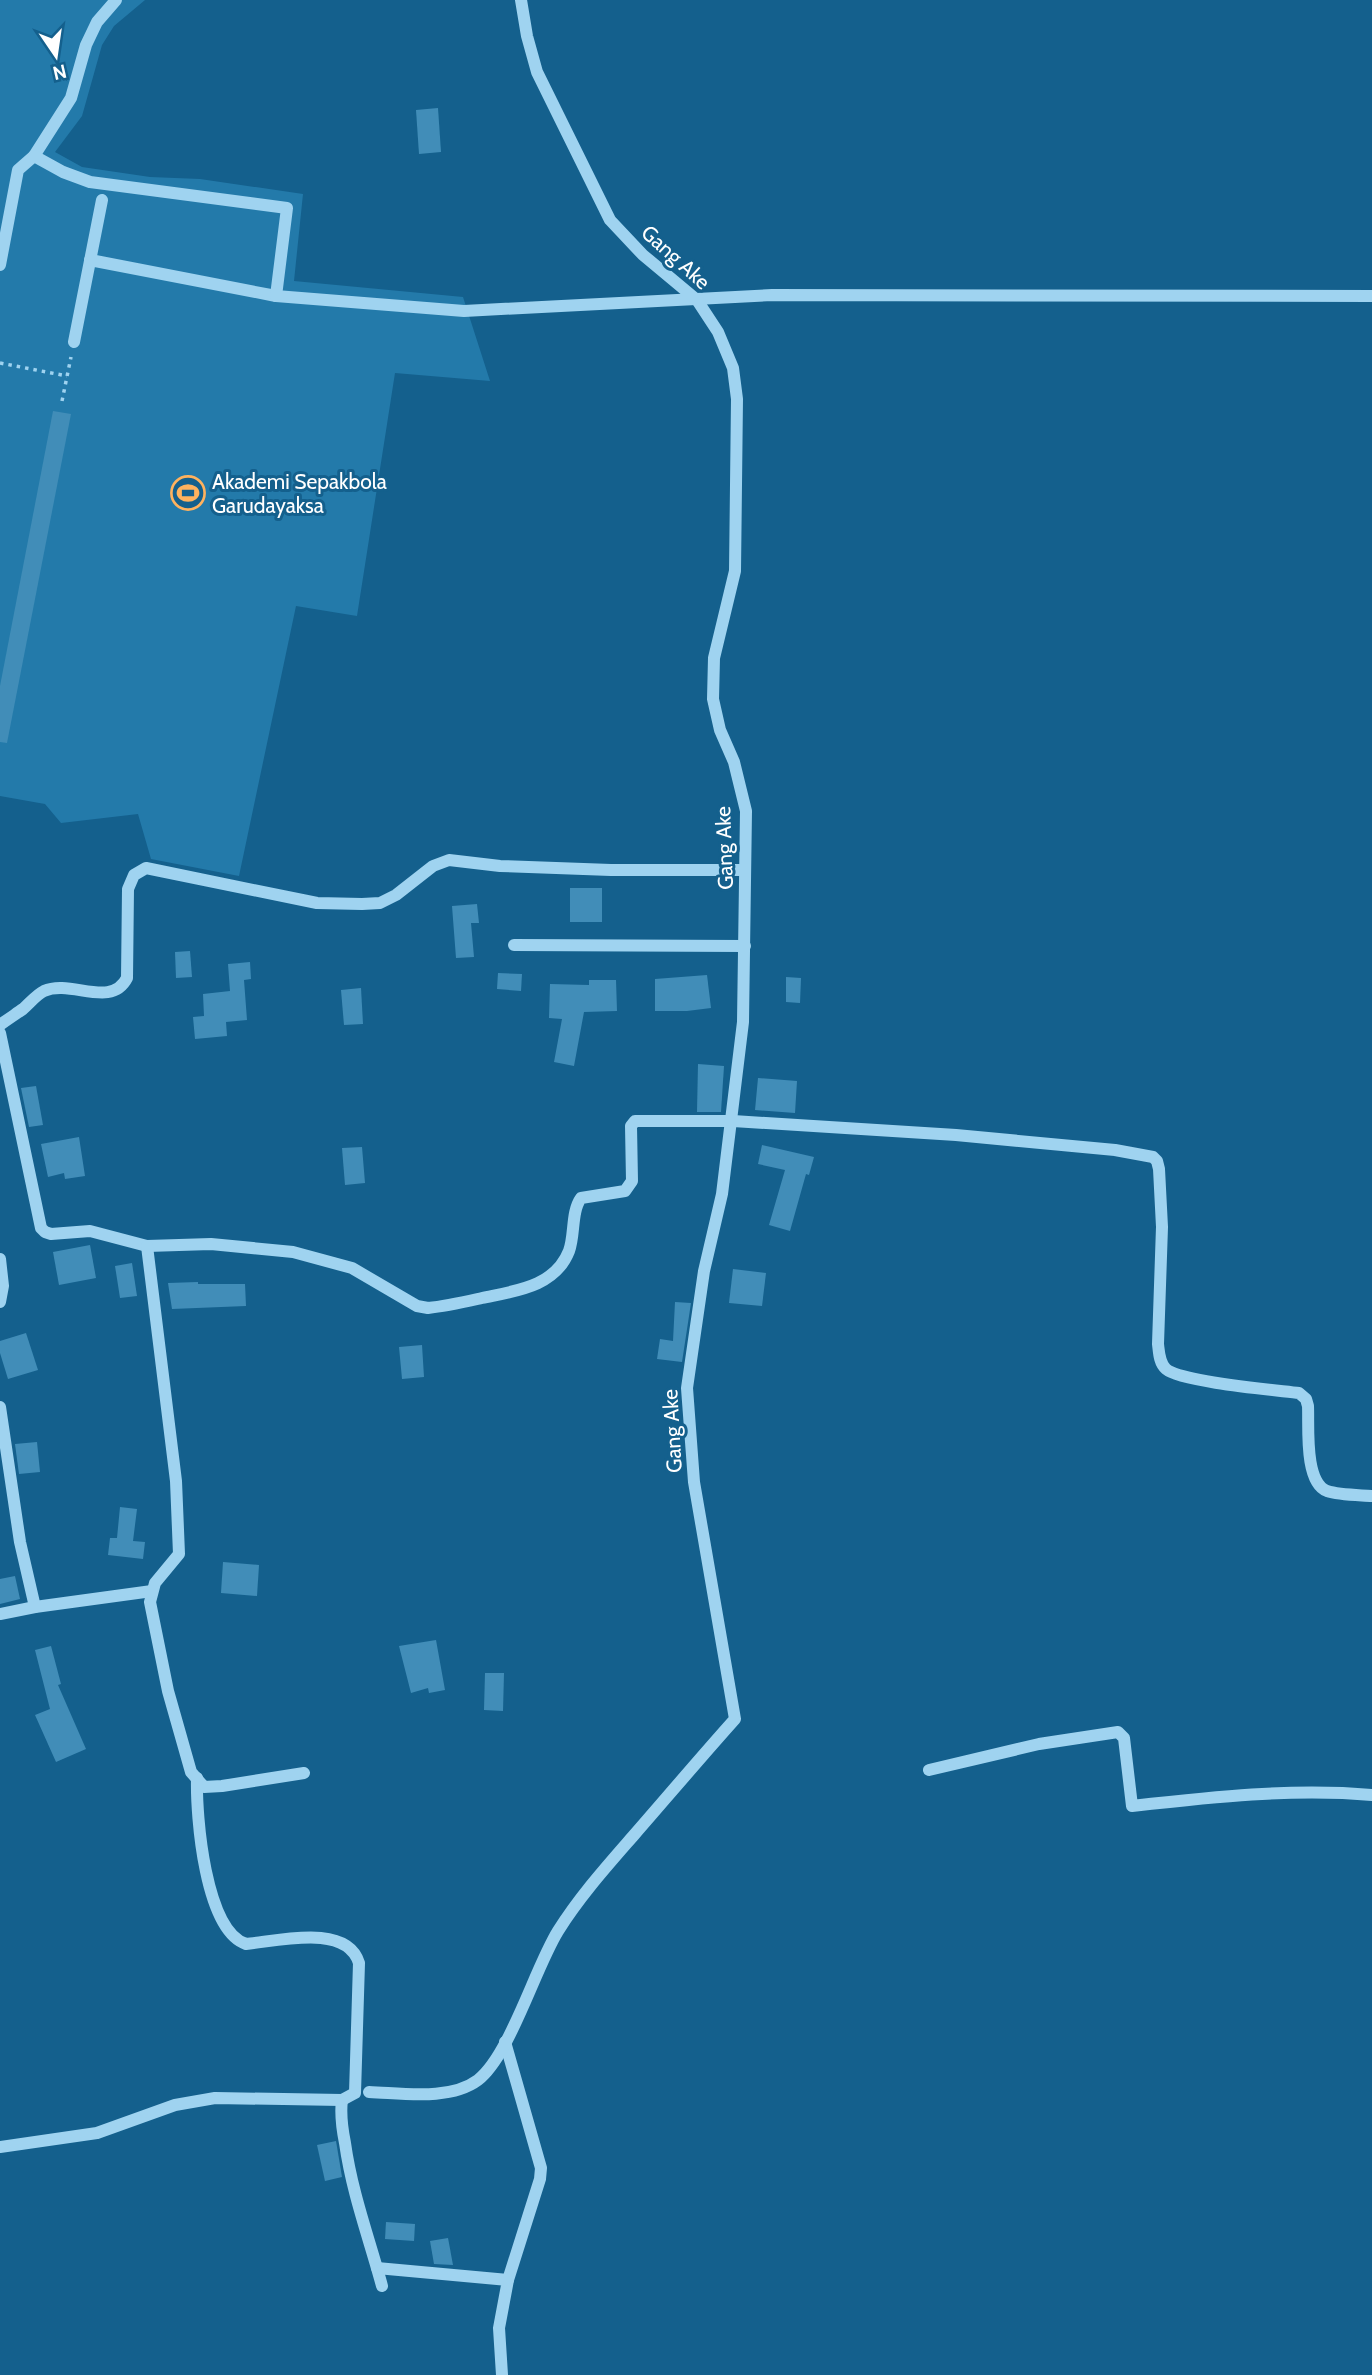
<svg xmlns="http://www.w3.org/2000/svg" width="1372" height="2375" font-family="Cabin,sans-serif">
  <rect width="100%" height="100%" fill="#14608d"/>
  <polygon fill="#237aaa" points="0,0 145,0 114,26 102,45 82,116 55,152 82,167 150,177 200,179 303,194 294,281 463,297 490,381 395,373 357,616 296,606 239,876 151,859 138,814 61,823 45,804 0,796"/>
  <g fill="#418db8">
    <polygon points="438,108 441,152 419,154 416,110"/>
    <polygon points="53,411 71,414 7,743 0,742 0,686"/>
    <rect x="570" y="888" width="32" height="34"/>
    <polygon points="477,904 479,923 471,923 474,957 456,958 452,906"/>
    <polygon points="190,951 192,977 176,978 175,952"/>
    <polygon points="250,962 251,979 244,980 247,1020 226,1022 227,1036 195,1039 193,1017 204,1016 203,994 230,991 228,964"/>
    <polygon points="498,973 522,974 521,991 497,989"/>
    <polygon points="707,975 711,1008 687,1011 655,1011 655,979"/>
    <polygon points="786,977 801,978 800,1003 786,1002"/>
    <polygon points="589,980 616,980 617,1011 584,1012 574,1066 554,1062 562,1019 549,1018 550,984 589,985"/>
    <polygon points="361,988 363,1024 344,1025 341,990"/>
    <polygon points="698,1064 724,1066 721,1112 697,1112"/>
    <polygon points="758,1078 797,1081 795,1113 755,1110"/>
    <polygon points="36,1086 43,1125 29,1127 21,1088"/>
    <polygon points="79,1137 85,1176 65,1179 64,1173 48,1177 41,1144"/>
    <polygon points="762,1145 814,1157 809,1175 806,1174 790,1231 769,1225 785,1170 758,1164"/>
    <polygon points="362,1147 365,1183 345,1185 342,1148"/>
    <polygon points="90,1245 96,1278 59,1285 53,1252"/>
    <polygon points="132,1263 137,1296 120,1298 115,1266"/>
    <polygon points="733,1269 766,1273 762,1306 729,1303"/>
    <polygon points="198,1282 198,1284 245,1284 246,1306 172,1309 168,1283"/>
    <polygon points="675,1302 691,1303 682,1362 657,1359 660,1339 673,1341"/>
    <polygon points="26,1333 38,1370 8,1379 0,1353 0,1341"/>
    <polygon points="422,1345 424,1377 402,1379 399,1347"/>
    <polygon points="37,1442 40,1472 19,1474 15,1444"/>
    <polygon points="120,1507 137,1509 133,1541 145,1542 143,1559 108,1555 110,1538 117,1538"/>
    <polygon points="223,1562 259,1565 257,1596 221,1593"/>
    <polygon points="15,1576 20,1599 0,1604 0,1579"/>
    <polygon points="436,1640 445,1690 429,1693 428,1688 411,1693 399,1646"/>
    <polygon points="51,1646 61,1684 58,1685 86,1749 56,1762 35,1715 50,1709 35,1650"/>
    <polygon points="485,1673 504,1673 503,1711 484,1710"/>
    <polygon points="336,2141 342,2177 325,2181 317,2145"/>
    <polygon points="386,2222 415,2224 414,2241 385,2239"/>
    <polygon points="448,2238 453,2265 434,2264 430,2241"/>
  </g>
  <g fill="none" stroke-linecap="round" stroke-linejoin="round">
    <g stroke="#9fd3f0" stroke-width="3.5" stroke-dasharray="3.5 5" stroke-linecap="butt">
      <polyline points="0,363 67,376"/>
      <polyline points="62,401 71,357"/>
    </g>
    <g stroke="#9fd3f0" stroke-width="12">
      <polyline points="34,156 71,98 86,45 97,22 116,0"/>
      <polyline points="90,260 276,296 464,311 772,295 1372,296"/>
      <polyline points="0,265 18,170 34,156 63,172 90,182 287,208 276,296"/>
      <polyline points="74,342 102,200"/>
      <polyline points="514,945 745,946"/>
      <path d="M0 1025C8 1019 16 1014 23 1009 30 1003 36 995 44 991 71 979 111 1009 127 978L128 889 134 875 146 868 317 903 362 904 380 903 396 895 433 866 449 860 500 866 611 870H745"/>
      <path d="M0 1033 41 1228 45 1232 51 1234 90 1231 147 1246 211 1244 293 1252 352 1268 417 1306 428 1308C447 1306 464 1302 482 1298 515 1291 555 1287 569 1251 575 1235 571 1212 581 1198L625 1191 632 1181 631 1126 635 1121H733L956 1135 1115 1150 1153 1157 1157 1161 1159 1169 1162 1227 1158 1344C1159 1352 1159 1363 1166 1369 1181 1382 1275 1390 1299 1393L1306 1399 1308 1406C1309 1426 1304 1482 1327 1491 1339 1495 1359 1495 1372 1496"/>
      <polyline points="147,1246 176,1481 179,1554 155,1583 150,1602 168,1691 191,1772 204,1787 222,1786 304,1773"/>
      <polyline points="0,1259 3,1286 0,1302"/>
      <polyline points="0,1407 20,1542 35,1607"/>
      <polyline points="0,1614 35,1607 152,1591"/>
      <path d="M929 1770 1039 1744 1118 1732 1124 1738 1132 1806C1212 1797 1292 1788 1372 1795"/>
      <polyline points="505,2042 541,2168 540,2179 508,2280"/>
      <path d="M369 2092C402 2093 450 2101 478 2080 510 2055 535 1968 558 1931 580 1896 607 1866 634 1835 668 1796 701 1757 735 1719L694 1482 687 1388 704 1271 722 1194 743 1022 746 811 734 762 720 730 713 699 714 658 735 571 737 399 733 368 718 332 697 300 643 255 610 220 537 72 527 36 521 0"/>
      <path d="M342 2100C340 2115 342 2128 345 2143 352 2193 369 2238 382 2286"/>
      <path d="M0 2147 97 2133 175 2105 215 2098 342 2100 355 2093 359 1963C347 1923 278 1941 246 1944 205 1930 196 1817 197 1778"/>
      <polyline points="377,2268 508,2280 499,2328 502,2375"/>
    </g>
  </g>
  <defs>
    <g id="stadium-ring" transform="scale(1.75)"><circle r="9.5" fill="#14608d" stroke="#ffb25e" stroke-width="1.5"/><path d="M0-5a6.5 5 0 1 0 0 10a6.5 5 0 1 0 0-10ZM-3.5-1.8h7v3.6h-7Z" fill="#ffb25e"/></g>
  </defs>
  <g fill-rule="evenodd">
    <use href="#stadium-ring" x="188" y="493"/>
  </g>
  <g text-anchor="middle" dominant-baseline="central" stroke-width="6" stroke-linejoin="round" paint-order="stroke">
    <g font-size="21" fill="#fff" stroke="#14608d">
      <text transform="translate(676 257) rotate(42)">Gang Ake</text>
      <text transform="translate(724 848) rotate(-92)">Gang Ake</text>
      <text transform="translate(672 1431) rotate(-93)">Gang Ake</text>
    </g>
    <g font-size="21" fill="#fff" stroke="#14608d" text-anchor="start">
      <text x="212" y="481">Akademi Sepakbola<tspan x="212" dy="24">Garudayaksa</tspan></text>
    </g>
  </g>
  <g transform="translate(56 56) rotate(167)" stroke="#14608d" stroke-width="5" paint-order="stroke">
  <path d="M0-5L12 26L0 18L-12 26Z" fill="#ffffff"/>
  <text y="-10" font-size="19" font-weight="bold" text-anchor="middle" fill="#ffffff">N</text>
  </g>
</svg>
